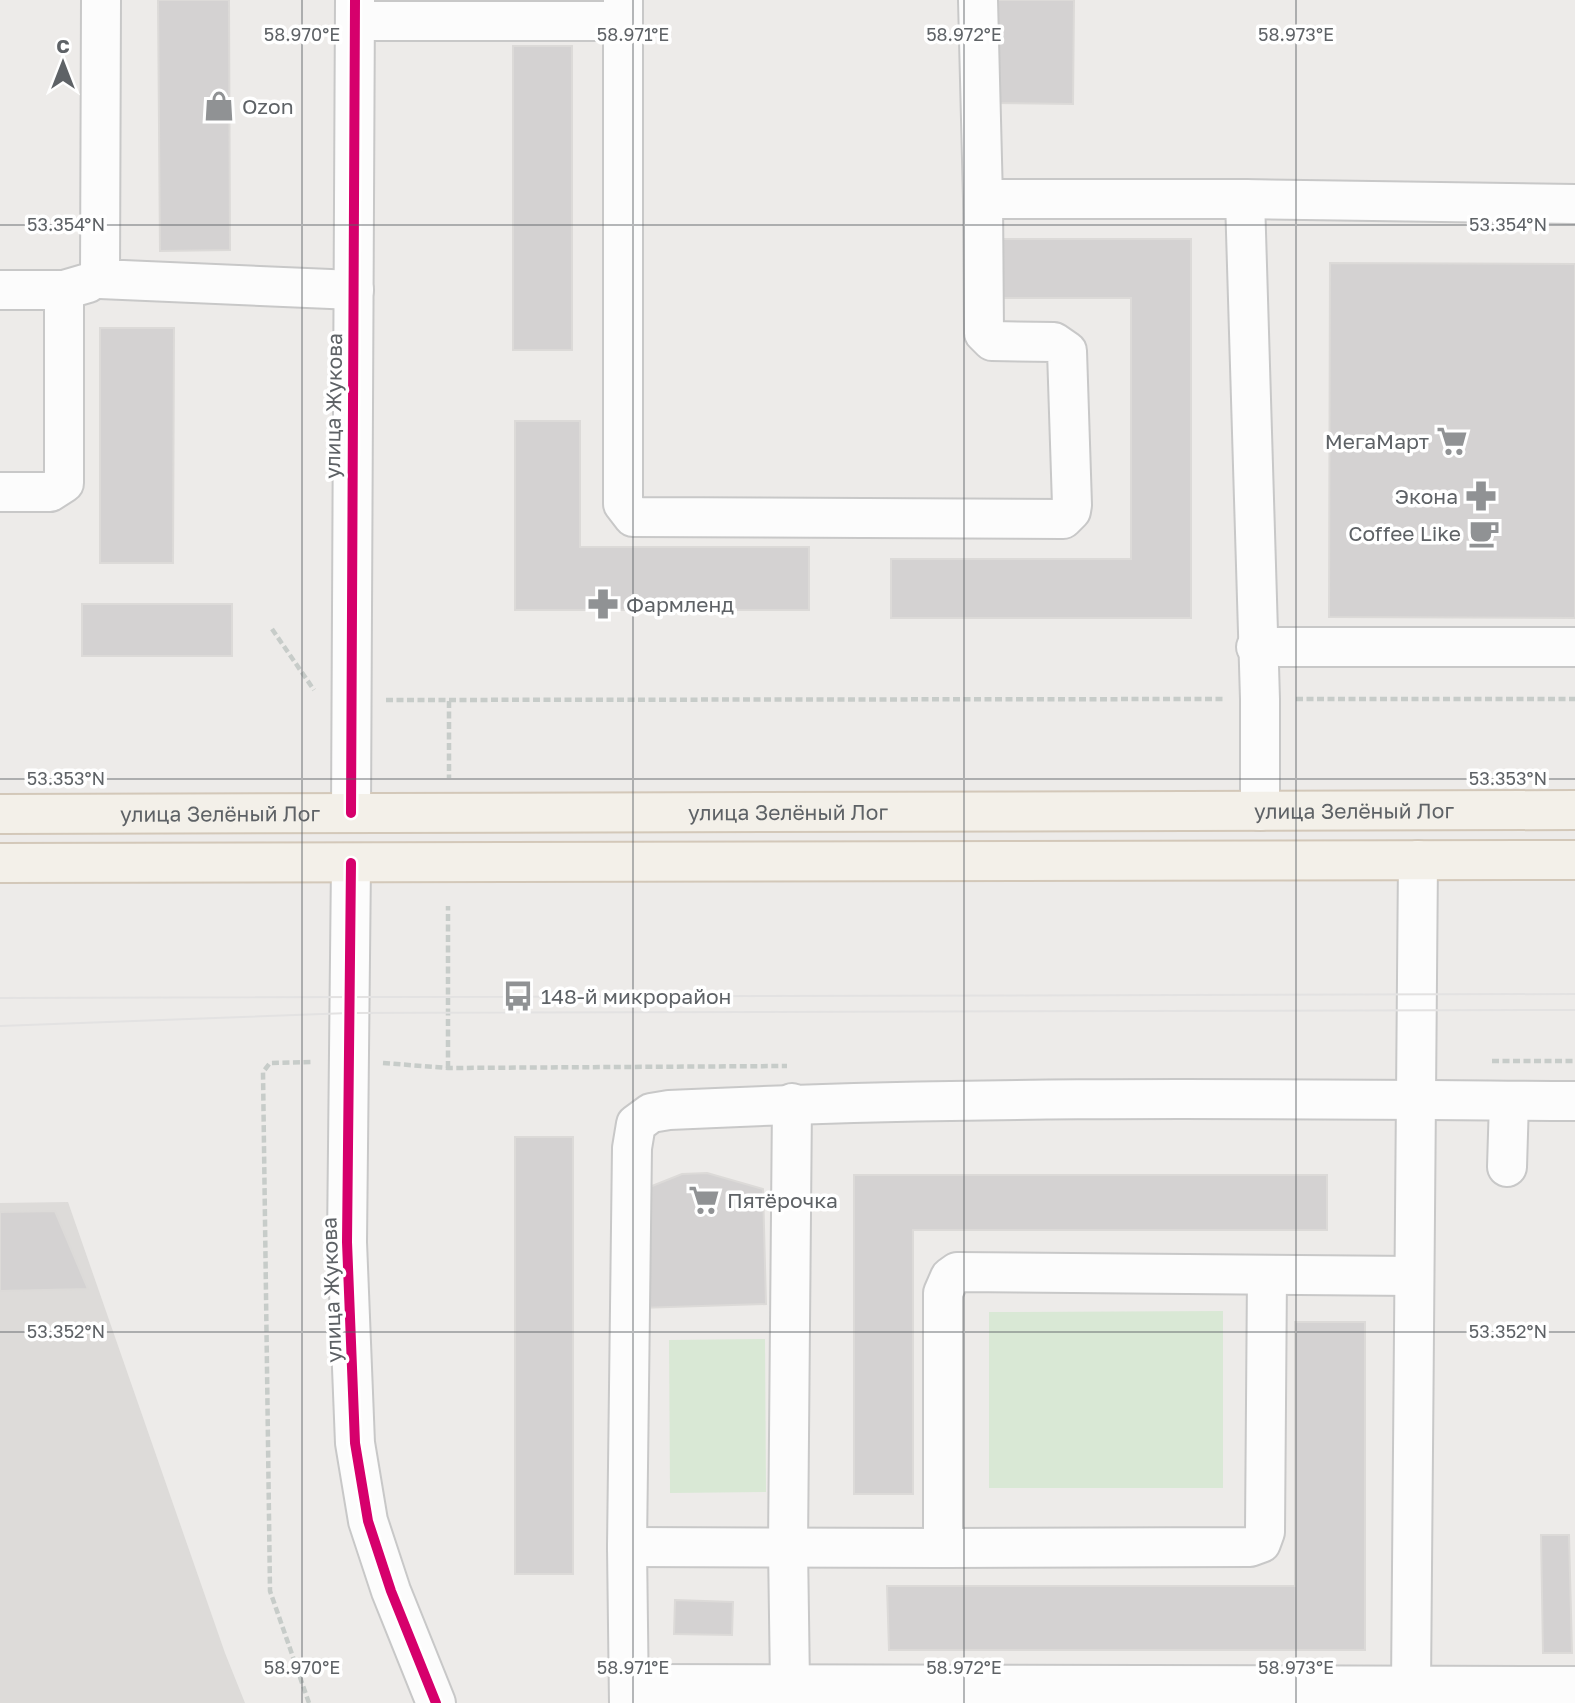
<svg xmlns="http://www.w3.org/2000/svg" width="1575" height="1703" font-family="'Golos Text',sans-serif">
  <rect width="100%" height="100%" fill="#edebe9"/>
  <polygon fill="#dddbd9" points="68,1202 225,1653 245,1703 0,1703 0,1203"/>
  <g fill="#d9e8d5">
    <polygon points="1223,1311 1223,1488 989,1488 989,1312"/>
    <polygon points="765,1339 766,1492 670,1493 669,1340"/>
  </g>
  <g fill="#d4d2d2" stroke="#dcdad8" stroke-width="2">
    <polygon points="158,0 229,0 230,250 160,251"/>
    <polygon points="995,0 1074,0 1073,104 994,103"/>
    <rect x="513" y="46" width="59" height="304"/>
    <polygon points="1000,239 1191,239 1191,618 891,618 891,559 1131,559 1131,298 1000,298"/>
    <polygon points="1330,263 1575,264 1575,618 1329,617"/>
    <polygon points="100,328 174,328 173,563 100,563"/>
    <polygon points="515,421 580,421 580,547 809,547 809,610 515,610"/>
    <rect x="82" y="604" width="150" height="52"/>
    <rect x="515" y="1137" width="58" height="437"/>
    <polygon points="707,1173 763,1189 766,1304 639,1308 637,1192 682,1174"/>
    <polygon points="854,1175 1327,1175 1327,1230 913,1230 913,1494 854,1494"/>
    <polygon points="55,1211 88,1289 0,1291 0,1212"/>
    <polygon points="1295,1322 1365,1322 1365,1650 889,1650 887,1586 1295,1586"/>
    <polygon points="1541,1535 1569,1535 1572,1653 1543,1653"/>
    <polygon points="675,1600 733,1602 732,1635 674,1634"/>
  </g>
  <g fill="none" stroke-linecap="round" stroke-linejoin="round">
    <g stroke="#c8c8c8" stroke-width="42">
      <g id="minor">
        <polyline points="101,0 100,279 354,290"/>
        <polyline points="623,0 623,504 633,517 1063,519 1071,511 1072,505 1067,351 1054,342 992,341 984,333 983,199 1245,199 1260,699 1260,811"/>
        <polyline points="978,0 983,199"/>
        <polyline points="355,21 623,21"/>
        <polyline points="1245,199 1575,204"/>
        <polyline points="0,290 64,290 88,283"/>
        <polyline points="0,492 50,492 64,483 64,290"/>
        <polyline points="1256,647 1575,647"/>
        <polyline points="351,813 355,0"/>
        <polyline points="351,863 347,1242 355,1443 368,1521 391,1591 436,1703"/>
        <polyline points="1507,1167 1509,1101"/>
        <polyline points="627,1547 943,1548 943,1293 950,1277 957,1272 1413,1276"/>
        <polyline points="943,1548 1250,1547 1261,1543 1265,1532 1267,1275"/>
        <polyline points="629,1684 1575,1686"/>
        <polyline points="790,1685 788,1547 792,1103"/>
        <polyline points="1411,1686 1418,860"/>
        <path d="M629 1703 627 1547 632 1148 636 1124 651 1113 669 1110C970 1095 1273 1099 1575 1101"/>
      </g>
    </g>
    <g stroke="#d3c8b9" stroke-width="42">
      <g id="major">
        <path id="s1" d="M0 814 1575 810"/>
        <polyline points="0,863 1575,860"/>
      </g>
    </g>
    <g stroke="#c7ccc9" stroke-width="4.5" stroke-dasharray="7 3.5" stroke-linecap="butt">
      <polyline points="272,629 314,690"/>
      <polyline points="1296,699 1575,699"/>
      <polyline points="386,700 1224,699"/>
      <polyline points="449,701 449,778"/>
      <polyline points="1492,1061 1575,1061"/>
      <polyline points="383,1063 448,1068 787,1066"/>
      <polyline points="448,1068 448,906"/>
      <polyline points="309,1703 270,1591 263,1072 270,1063 313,1062"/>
    </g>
    <use href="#minor" stroke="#fcfcfc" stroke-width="38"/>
    <use href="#major" stroke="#f3f0e9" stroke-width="38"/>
    <g stroke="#e3e2e2" stroke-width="2">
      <polyline points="0,998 1575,994"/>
      <polyline points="0,1026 349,1013 1575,1010"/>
    </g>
    <g stroke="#fff" stroke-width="15">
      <g id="cycleway">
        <polyline points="351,813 355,0"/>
        <polyline points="351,863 347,1242 355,1443 368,1521 391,1591 436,1703"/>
      </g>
    </g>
    <use href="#cycleway" stroke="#d6006c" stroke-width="10"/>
  </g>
  <path fill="none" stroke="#5e6266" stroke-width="2" stroke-opacity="0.45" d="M302 0V1703M633 0V1703M964 0V1703M1296 0V1703M0 225H1575M0 779H1575M0 1332H1575"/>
  <defs>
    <g id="shop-bare" transform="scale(2.415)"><path d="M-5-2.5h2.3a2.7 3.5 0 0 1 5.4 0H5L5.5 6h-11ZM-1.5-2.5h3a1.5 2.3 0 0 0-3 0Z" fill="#909294" stroke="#fff" stroke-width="2.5" paint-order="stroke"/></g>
    <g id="supermarket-bare" transform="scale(2.415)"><path d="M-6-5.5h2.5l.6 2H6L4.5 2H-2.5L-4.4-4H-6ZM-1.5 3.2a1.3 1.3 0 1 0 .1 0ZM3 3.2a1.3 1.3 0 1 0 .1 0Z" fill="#909294" stroke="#fff" stroke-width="2.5" paint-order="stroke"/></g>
    <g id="pharmacy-bare" transform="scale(2.415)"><path d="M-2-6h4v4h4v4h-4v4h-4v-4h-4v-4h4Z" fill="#909294" stroke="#fff" stroke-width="2.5" paint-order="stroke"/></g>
    <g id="cafe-bare" transform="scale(2.415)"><path d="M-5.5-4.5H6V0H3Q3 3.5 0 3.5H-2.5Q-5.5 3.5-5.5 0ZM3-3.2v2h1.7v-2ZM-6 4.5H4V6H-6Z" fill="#909294" stroke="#fff" stroke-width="2.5" paint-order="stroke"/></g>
    <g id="bus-bare" transform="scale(2.415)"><path d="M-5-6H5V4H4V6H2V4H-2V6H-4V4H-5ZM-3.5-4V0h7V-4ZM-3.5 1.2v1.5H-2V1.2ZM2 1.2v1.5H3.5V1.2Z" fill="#909294" stroke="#fff" stroke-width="2.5" paint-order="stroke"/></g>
  </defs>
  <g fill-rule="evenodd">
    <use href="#shop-bare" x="219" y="106"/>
    <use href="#supermarket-bare" x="1452" y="441"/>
    <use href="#pharmacy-bare" x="1481" y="496"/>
    <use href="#cafe-bare" x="1484" y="533"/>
    <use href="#pharmacy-bare" x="603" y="604"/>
    <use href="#bus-bare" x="518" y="996"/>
    <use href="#supermarket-bare" x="704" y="1200"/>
  </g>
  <g text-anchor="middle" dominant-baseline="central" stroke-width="7" stroke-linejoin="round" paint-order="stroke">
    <g font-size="21" fill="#5e6266" stroke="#fff" text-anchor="start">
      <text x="242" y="106">Ozon</text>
      <text x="1429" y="441" text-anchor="end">МегаМарт</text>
      <text x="1458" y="496" text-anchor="end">Экона</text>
      <text x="1461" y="533" text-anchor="end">Coffee Like</text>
      <text x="626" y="604">Фармленд</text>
      <text x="541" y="996">148-й микрорайон</text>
      <text x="727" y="1200">Пятёрочка</text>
    </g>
    <g font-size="21" fill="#5e6266" stroke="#fff">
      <text transform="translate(333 406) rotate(-89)">улица Жукова</text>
      <text stroke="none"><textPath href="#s1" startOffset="1354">улица Зелёный Лог</textPath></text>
      <text stroke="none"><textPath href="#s1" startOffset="788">улица Зелёный Лог</textPath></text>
      <text stroke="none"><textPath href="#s1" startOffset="220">улица Зелёный Лог</textPath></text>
      <text transform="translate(331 1290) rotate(-92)">улица Жукова</text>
    </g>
  </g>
  <g font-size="18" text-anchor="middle" fill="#5e6266" stroke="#fff" stroke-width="7" stroke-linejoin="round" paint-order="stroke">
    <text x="302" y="41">58.970°E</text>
    <text x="633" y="41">58.971°E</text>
    <text x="964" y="41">58.972°E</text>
    <text x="1296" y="41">58.973°E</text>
    <text x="66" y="231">53.354°N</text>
    <text x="1508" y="231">53.354°N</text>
    <text x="66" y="785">53.353°N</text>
    <text x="1508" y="785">53.353°N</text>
    <text x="66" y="1338">53.352°N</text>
    <text x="1508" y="1338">53.352°N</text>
    <text x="302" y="1674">58.970°E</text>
    <text x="633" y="1674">58.971°E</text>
    <text x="964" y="1674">58.972°E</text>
    <text x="1296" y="1674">58.973°E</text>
  </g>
  <g transform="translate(63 63)" stroke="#ffffff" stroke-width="5" paint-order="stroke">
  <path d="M0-5L12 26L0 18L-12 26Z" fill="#5e6266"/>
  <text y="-10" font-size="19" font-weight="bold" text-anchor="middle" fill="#5e6266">С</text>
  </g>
</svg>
